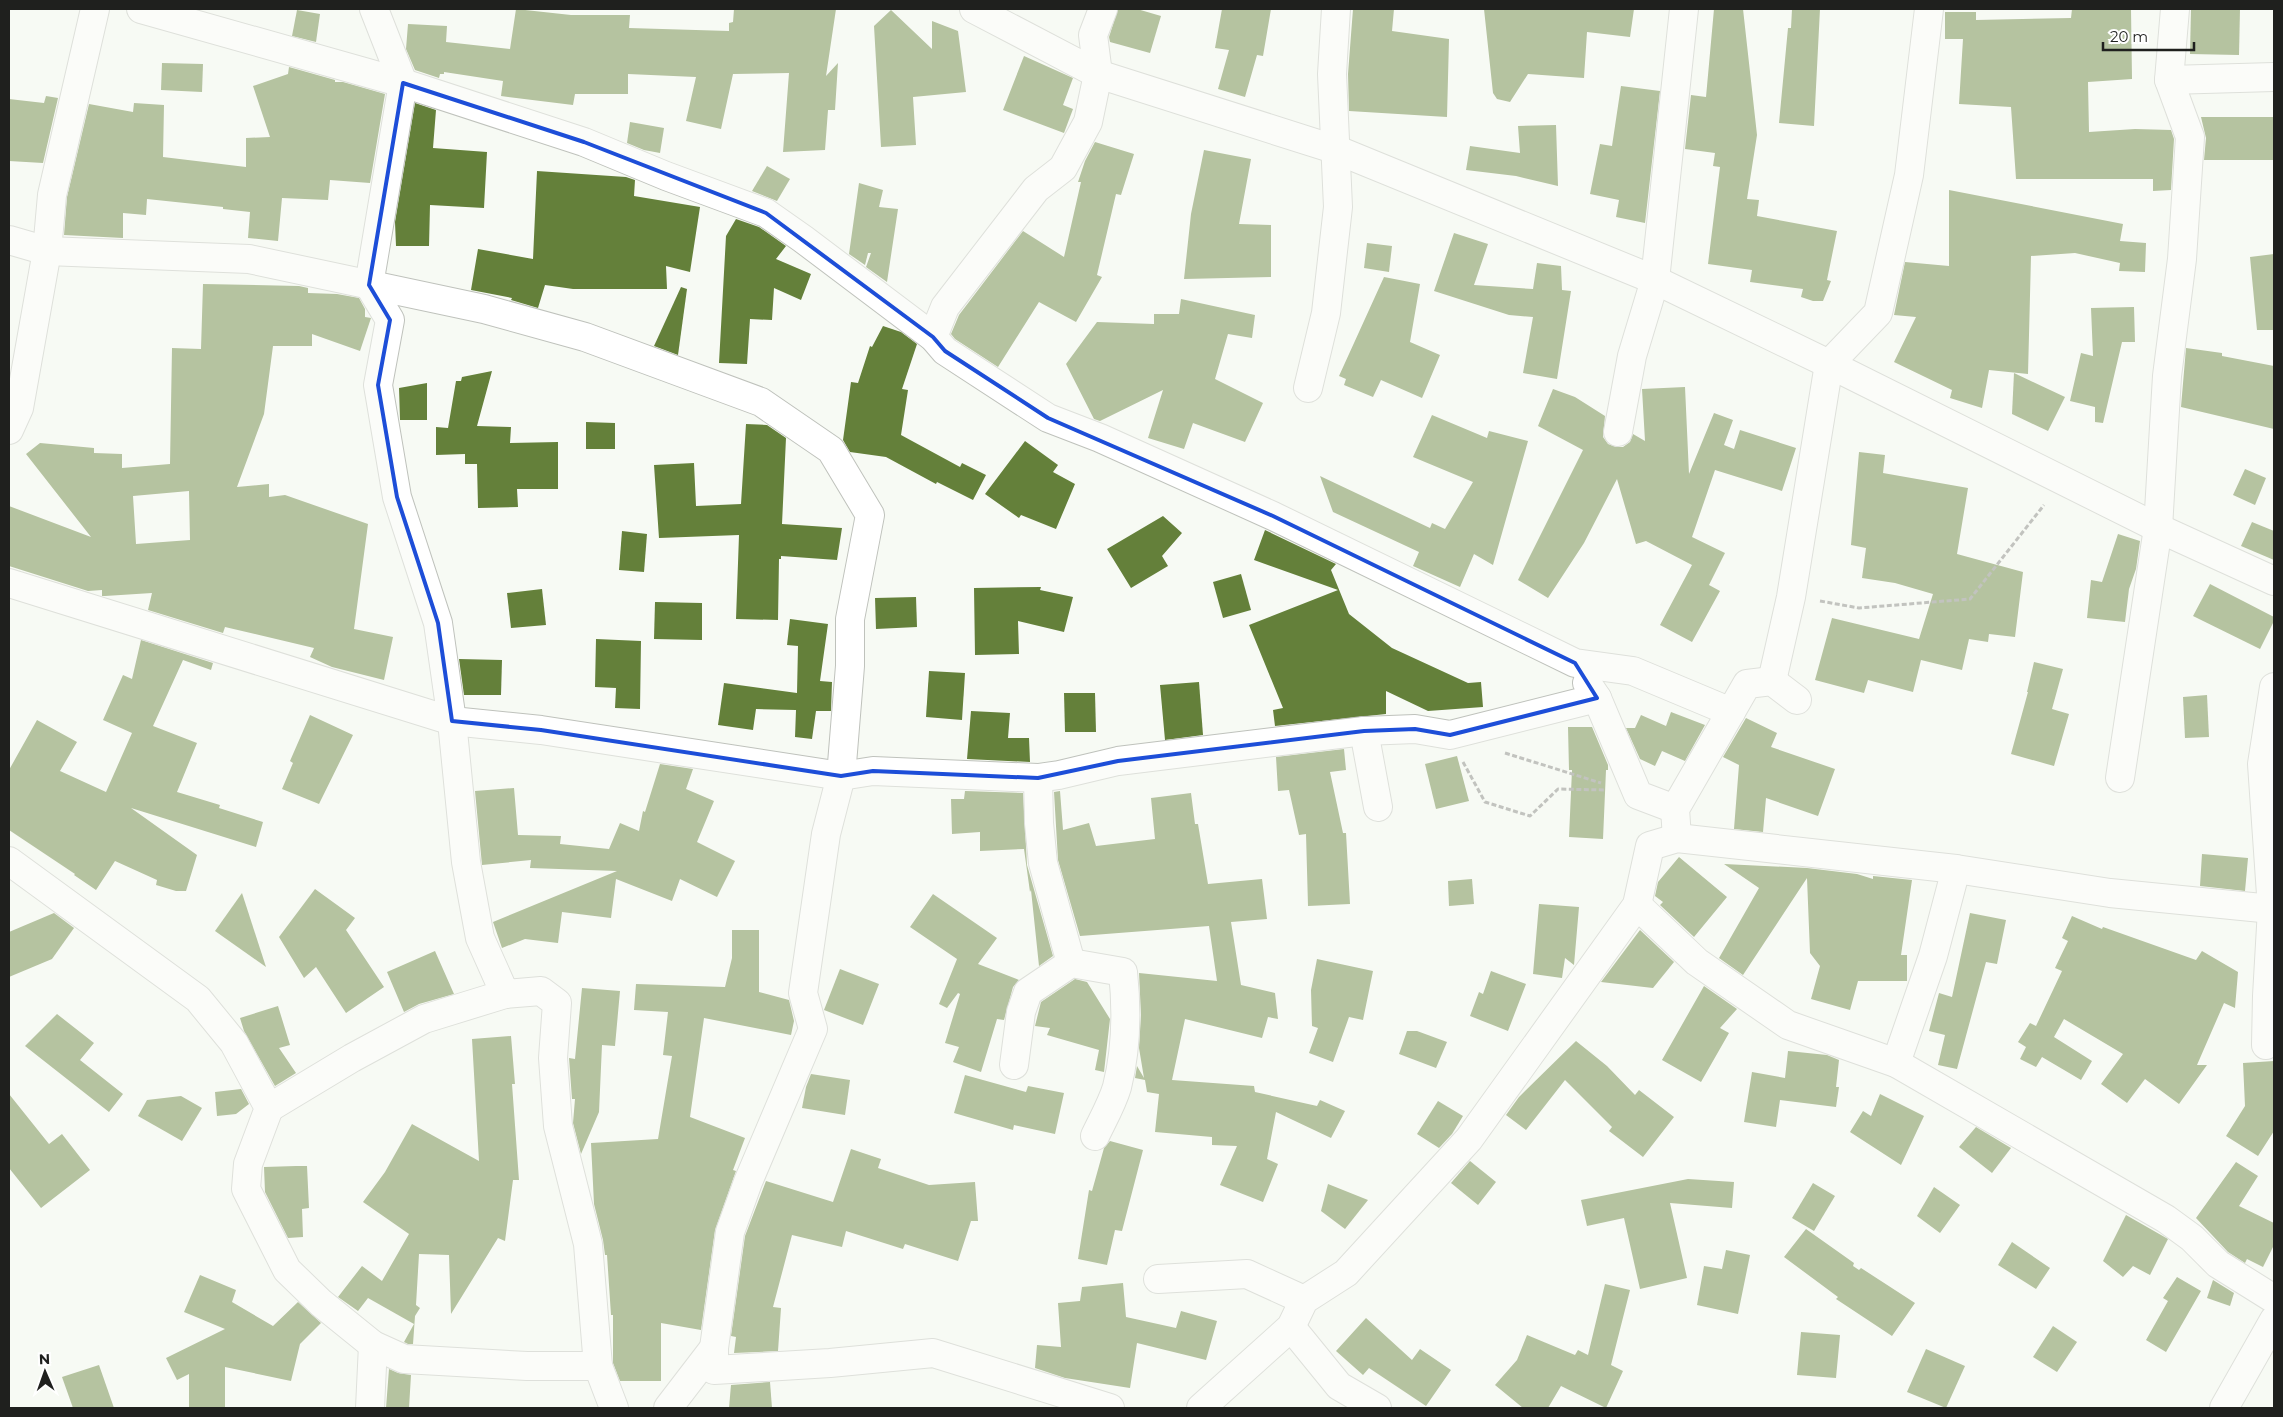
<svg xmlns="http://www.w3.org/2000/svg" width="2283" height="1417" font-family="Montserrat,sans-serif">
  <rect width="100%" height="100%" fill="#f7faf4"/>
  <g fill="#64803a" fill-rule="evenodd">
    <polygon points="516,9 571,15 630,15 629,28 729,31 729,23 733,22 734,9 836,9 826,76 838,63 835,110 828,110 825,150 783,152 789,73 733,74 721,129 686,121 696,77 628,74 628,94 575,94 573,105 501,96 503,81 444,72 444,74 440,74 439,78 415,70 406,49 408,24 447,26 446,42 510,49"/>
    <polygon points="1118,9 1137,9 1161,16 1150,53 1110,42 1109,37"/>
    <polygon points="1222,9 1271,9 1263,56 1257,55 1245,97 1218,89 1229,50 1215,48"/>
    <polygon points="1353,9 1394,9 1392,31 1449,39 1447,117 1349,111 1348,74"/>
    <polygon points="1484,9 1634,9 1630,37 1587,32 1584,78 1528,74 1510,102 1497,99 1493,93"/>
    <polygon points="1714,9 1743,9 1757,135 1747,199 1759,200 1757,216 1837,231 1827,280 1831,281 1823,301 1813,301 1801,297 1803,289 1750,282 1752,270 1708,264 1720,167 1713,166 1715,153 1685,149 1691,95 1706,97"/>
    <polygon points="1792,9 1820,9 1814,126 1779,123 1788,28 1791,28"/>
    <polygon points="2072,9 2131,9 2132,79 2088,82 2089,132 2135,129 2171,130 2174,139 2171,190 2153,191 2153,179 2016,179 2011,107 1959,104 1963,39 1945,39 1945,12 1976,12 1976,20 2071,18"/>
    <polygon points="2191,9 2240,9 2239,55 2190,54"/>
    <polygon points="297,10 320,14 316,42 292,36"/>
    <polygon points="891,10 932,49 932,21 958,31 966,92 913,97 916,145 881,147 874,26"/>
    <polygon points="1024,56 1073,78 1063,105 1073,109 1064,133 1003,110"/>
    <polygon points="162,63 203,64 202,92 161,90"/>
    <polygon points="289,67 335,80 335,82 343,82 385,94 370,183 330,180 328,200 282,198 278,241 248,238 250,212 223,209 223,207 147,199 146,215 123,213 123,238 64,235 67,197 89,104 133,112 134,103 164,105 163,157 246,167 246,138 270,137 253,86 288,74"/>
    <polygon points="1621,86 1660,91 1645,223 1616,217 1619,200 1590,194 1600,144 1612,146"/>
    <polygon points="46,96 58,98 43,163 9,161 9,99 44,103"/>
    <polygon points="415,103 436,110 433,148 487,152 484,208 430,205 429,246 396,246 395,222"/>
    <polygon points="2201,117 2274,117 2274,160 2204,160 2206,138"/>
    <polygon points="630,122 664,128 660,153 644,150 627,143"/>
    <polygon points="1556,125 1558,186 1516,176 1466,170 1470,146 1520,153 1518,126"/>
    <polygon points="1095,142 1134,154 1121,195 1116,194 1097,275 1102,277 1076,322 1039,302 998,367 955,339 951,334 959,315 1023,231 1064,257 1081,182 1078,182 1085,161"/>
    <polygon points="1204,150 1251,159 1239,224 1271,225 1271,277 1184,279 1191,214"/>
    <polygon points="767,166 790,179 777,201 752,191"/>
    <polygon points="537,171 626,177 635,180 634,196 700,207 690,272 666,266 667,289 573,289 545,285 538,308 511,300 512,298 471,290 478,249 533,259"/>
    <polygon points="859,183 883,190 879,207 898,209 887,282 866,267 871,253 868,253 865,265 849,254"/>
    <polygon points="1949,190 2123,224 2120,241 2146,243 2145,272 2119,271 2120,263 2075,253 2031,256 2028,374 1989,370 1982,408 1950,398 1952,390 1894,362 1916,317 1894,315 1905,262 1949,266"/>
    <polygon points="736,219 759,227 786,246 776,259 811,274 801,300 774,288 772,320 750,319 747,364 719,363 726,236"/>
    <polygon points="1454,233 1488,244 1474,285 1533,289 1537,263 1561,266 1562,290 1571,291 1557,379 1523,373 1533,317 1509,315 1434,291"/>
    <polygon points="1367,243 1392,246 1389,272 1364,268"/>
    <polygon points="2274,254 2274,330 2257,330 2250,257"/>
    <polygon points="1384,277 1420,284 1410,342 1440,355 1422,398 1381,380 1373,397 1344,385 1346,379 1339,376"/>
    <path d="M203 284 299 286 308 288V293L337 294 359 298 365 309V317L371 318 360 351 312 334V346H273L264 414 237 487 269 484V497L285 495 368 524 354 629 393 637 384 680 332 667 310 657 314 648 225 627 223 633 148 610 152 593 105 596H102V590L88 591 9 566V506L91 537 26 454 40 443 94 448V453L122 454V468L170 464 172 348 201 349ZM189 491 190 540 136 544 133 496Z"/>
    <polygon points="681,287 687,289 678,355 654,346"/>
    <polygon points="1181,299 1255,315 1252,338 1228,334 1215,379 1263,403 1245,442 1193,423 1184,449 1148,438 1163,390 1100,421 1094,419 1066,364 1097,322 1154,324 1154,314 1179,314"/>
    <polygon points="2134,307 2135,342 2122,342 2103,423 2095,422 2095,407 2070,401 2081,353 2093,356 2091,308"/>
    <polygon points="883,326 901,332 917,344 902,389 908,390 901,435 960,467 962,463 986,475 973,500 937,482 936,484 886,457 850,452 843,440 851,382 858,383 870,346 872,347"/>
    <polygon points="2186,348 2222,353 2222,356 2274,366 2274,429 2181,407"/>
    <polygon points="492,371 477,426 511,427 510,443 558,442 558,489 517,489 518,507 478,508 477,464 465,464 465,454 436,455 436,427 448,428 456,381 461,381 462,377"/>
    <polygon points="2014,373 2065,397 2048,431 2012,414"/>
    <polygon points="427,383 427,420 400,420 399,388"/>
    <polygon points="1685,387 1689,474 1714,413 1733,420 1724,445 1734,449 1740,430 1796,448 1782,491 1715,470 1692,537 1725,553 1709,585 1720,591 1692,642 1660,625 1692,565 1646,541 1636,544 1617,479 1584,543 1548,598 1518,580 1583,450 1538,426 1553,389 1575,397 1605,416 1603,437 1608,444 1616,447 1623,447 1630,442 1633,434 1645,441 1642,389"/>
    <polygon points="1432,415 1487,438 1489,431 1528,441 1493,565 1474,554 1460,587 1413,566 1419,552 1333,512 1320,476 1430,528 1432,523 1445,529 1473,482 1413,457"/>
    <polygon points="586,422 615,423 615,449 586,449"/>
    <polygon points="746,424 767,425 786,438 782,524 842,528 837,560 781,556 781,559 779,559 778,620 736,619 739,535 659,538 654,465 694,463 696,506 741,504"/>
    <polygon points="1025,441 1058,465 1053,472 1075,484 1056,529 1021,515 1019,518 985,494"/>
    <polygon points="1859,452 1885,455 1883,473 1968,488 1957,554 2023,572 2015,637 1989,634 1988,642 1969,639 1962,670 1921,660 1913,692 1868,680 1864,693 1815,680 1832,618 1919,639 1933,594 1895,583 1862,578 1866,548 1851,545"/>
    <polygon points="2245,469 2266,478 2255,505 2233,495"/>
    <polygon points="1163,516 1182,533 1162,556 1168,566 1131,588 1107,549"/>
    <polygon points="2252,522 2274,531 2274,560 2241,546"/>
    <polygon points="1265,530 1336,564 1331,570 1349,614 1392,648 1468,683 1481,682 1483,707 1428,711 1386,691 1386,714 1275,726 1273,710 1283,708 1249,625 1338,590 1254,560"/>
    <polygon points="622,531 647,534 644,572 619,570"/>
    <polygon points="2118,534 2140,541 2136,569 2129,589 2125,622 2087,618 2091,580 2102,582"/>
    <polygon points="1241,574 1251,610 1223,618 1213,582"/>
    <polygon points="2210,584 2274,617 2274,621 2260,649 2193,616"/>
    <polygon points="1041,587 1040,590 1073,597 1064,632 1018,621 1019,654 975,655 974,588"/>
    <polygon points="542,589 546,625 511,628 507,593"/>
    <polygon points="916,597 917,627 876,629 875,598"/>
    <polygon points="655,602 702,603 702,640 654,639"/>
    <polygon points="790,619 828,624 820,681 832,682 831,711 816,711 812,739 795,737 796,710 756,709 753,730 718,725 724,683 797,693 798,646 787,645"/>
    <polygon points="596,639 641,641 640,709 615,708 616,688 595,687"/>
    <polygon points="141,640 213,663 211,670 183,660 153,726 197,743 177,792 220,805 219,808 263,822 256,847 131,808 197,855 186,891 176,891 156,885 157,880 115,861 96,890 74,875 75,874 9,830 9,770 37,720 77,742 60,771 106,792 132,733 103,720 123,675 132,679"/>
    <polygon points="459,659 502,660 501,695 464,695"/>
    <polygon points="2034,662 2063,669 2052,709 2069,714 2054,766 2011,754 2028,692 2027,692"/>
    <polygon points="929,671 965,673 962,720 926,717"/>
    <polygon points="1199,682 1203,735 1165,740 1160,685"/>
    <polygon points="1064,693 1095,693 1096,732 1065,732"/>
    <polygon points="2207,695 2209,737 2185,738 2183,697"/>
    <polygon points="971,711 1010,713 1008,738 1029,738 1030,762 967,759"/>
    <polygon points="1671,712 1705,725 1685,761 1662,751 1655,766 1640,759 1626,728 1635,728 1641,715 1666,726"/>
    <polygon points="310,715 353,735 319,804 282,789 293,763 290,761"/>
    <polygon points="1746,718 1777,733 1771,747 1835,769 1818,816 1766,798 1763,832 1734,829 1739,765 1723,757"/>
    <polygon points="1568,727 1592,727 1608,765 1608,770 1606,770 1603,839 1569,837 1572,770 1569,770"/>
    <polygon points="1344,749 1346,770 1330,772 1343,833 1346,833 1350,904 1308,906 1306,834 1299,835 1289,790 1278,791 1276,757"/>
    <polygon points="1457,756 1469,801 1436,809 1425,764"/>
    <polygon points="660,764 693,769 686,789 714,801 697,842 735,861 717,897 680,879 672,901 616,879 611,918 562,912 558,943 525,939 502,948 493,922 617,871 530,868 531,860 482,865 475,791 514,788 518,835 561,836 560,844 609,849 620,823 639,831 643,811 645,812"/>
    <polygon points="965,791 1023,793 1027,865 1053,956 1039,966 1031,890 1030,892 1024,849 980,851 980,832 952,834 951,799 964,799"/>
    <polygon points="1060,791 1063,830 1089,823 1096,846 1155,839 1151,798 1191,793 1195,824 1198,824 1208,884 1262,879 1267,919 1231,922 1241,985 1275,993 1278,1019 1268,1017 1262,1038 1185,1019 1172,1080 1254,1086 1255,1092 1317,1106 1320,1100 1345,1111 1331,1138 1276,1112 1267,1159 1278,1164 1263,1202 1220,1185 1237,1146 1212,1145 1212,1137 1155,1132 1159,1094 1147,1092 1145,1080 1135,1078 1137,1066 1144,1078 1139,1048 1141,1015 1139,973 1217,981 1209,926 1080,936 1058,860 1054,792"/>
    <polygon points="2202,854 2248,858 2245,891 2200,886"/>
    <polygon points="1679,857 1727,897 1694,937 1660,905 1663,902 1655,896 1658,882"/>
    <polygon points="1724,864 1807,868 1857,874 1873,879 1873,876 1912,880 1901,955 1907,955 1907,981 1858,981 1850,1010 1811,999 1820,966 1810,953 1807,878 1743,975 1719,958 1759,888"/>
    <polygon points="1472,879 1474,904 1449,906 1448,881"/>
    <polygon points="315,889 355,918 346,930 384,987 346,1013 316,967 304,978 279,937"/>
    <polygon points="242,893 266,967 215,931"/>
    <polygon points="933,894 997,938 978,964 1019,980 1013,987 1004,1020 997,1019 981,1072 953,1062 959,1047 945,1043 960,994 958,993 947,1008 939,1004 957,959 910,927"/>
    <polygon points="1539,904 1579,907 1574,965 1565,958 1562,978 1533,974"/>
    <polygon points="54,913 74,928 52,959 9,977 9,932"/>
    <polygon points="1970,913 2006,920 1997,964 1986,962 1957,1069 1938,1065 1945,1035 1929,1031 1939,993 1952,997"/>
    <polygon points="2072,916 2102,929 2103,927 2196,960 2202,951 2238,972 2235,1008 2224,1003 2197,1065 2207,1065 2179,1104 2145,1079 2127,1103 2101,1084 2123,1054 2064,1019 2054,1037 2092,1061 2081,1080 2042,1057 2036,1067 2020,1059 2026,1047 2018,1042 2030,1023 2036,1026 2062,971 2055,968 2068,941 2062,938"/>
    <polygon points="732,930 759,930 759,992 789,1000 794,1021 791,1035 704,1018 690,1117 745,1138 733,1170 736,1171 715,1230 701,1330 661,1323 661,1381 620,1381 613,1363 613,1315 611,1315 607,1255 605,1255 603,1240 594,1204 591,1143 658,1139 672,1056 663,1055 668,1012 634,1010 636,984 725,987 732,958"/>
    <polygon points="1640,930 1674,962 1653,988 1601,982"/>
    <polygon points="435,951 454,994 419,1004 404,1012 387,972"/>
    <polygon points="1317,959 1373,971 1363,1020 1349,1017 1333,1062 1309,1053 1318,1028 1312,1026 1311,990"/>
    <polygon points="840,969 879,984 863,1025 824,1010"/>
    <polygon points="1491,971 1526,984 1508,1031 1470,1016 1479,992 1483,994"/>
    <polygon points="1075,979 1087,982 1110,1019 1104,1072 1095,1070 1099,1050 1047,1035 1050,1028 1035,1026 1041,1002"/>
    <polygon points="1704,986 1737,1009 1720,1028 1729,1033 1701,1082 1662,1060"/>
    <polygon points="582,988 620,991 615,1046 602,1045 599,1112 581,1154 573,1123 575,1099 572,1099 569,1058 575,1059"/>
    <polygon points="278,1006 290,1045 279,1048 296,1073 275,1086 244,1031 240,1018"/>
    <polygon points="57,1014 94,1043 80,1060 123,1094 109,1112 25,1046"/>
    <polygon points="1407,1031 1417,1031 1447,1042 1436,1068 1399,1054"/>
    <polygon points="511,1036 515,1084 512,1084 519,1180 513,1180 505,1241 498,1238 451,1314 449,1255 419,1254 416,1305 420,1308 415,1316 413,1344 408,1344 404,1342 414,1324 368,1298 358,1311 338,1297 362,1266 382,1281 409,1234 363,1202 385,1172 412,1124 479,1161 472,1039"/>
    <polygon points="1576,1041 1607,1066 1635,1095 1639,1090 1674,1117 1643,1157 1609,1131 1612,1127 1565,1080 1526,1130 1506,1115 1519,1097"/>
    <polygon points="1788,1051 1827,1055 1839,1060 1836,1087 1839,1087 1836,1107 1780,1100 1776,1127 1744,1122 1752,1072 1785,1078"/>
    <polygon points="2274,1061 2274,1131 2258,1156 2226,1136 2245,1106 2243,1063"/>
    <polygon points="811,1074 850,1080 845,1115 802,1108 806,1087"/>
    <polygon points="965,1075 1026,1092 1028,1086 1064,1093 1055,1134 1014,1125 1013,1130 954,1113"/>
    <polygon points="241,1089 249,1104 236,1114 217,1116 215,1092"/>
    <polygon points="9,1094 49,1144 62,1134 90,1170 41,1208 9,1168"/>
    <polygon points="1880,1094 1924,1116 1901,1165 1850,1132 1863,1111 1871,1116"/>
    <polygon points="181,1096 202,1108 182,1141 138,1116 147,1100"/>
    <polygon points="1438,1101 1463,1116 1452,1134 1439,1148 1417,1134"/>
    <polygon points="1976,1127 2011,1148 1992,1173 1959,1147"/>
    <polygon points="1110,1141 1143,1150 1122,1231 1115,1230 1107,1265 1078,1259 1089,1190 1092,1191 1104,1148"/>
    <polygon points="851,1149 881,1159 878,1168 929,1185 975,1182 978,1221 971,1221 958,1261 905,1244 903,1249 846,1231 842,1247 792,1235 773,1307 781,1308 778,1351 734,1353 736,1337 731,1336 745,1236 766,1181 833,1202"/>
    <polygon points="1470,1161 1496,1182 1478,1205 1451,1183"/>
    <polygon points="2236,1162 2258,1176 2239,1206 2274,1223 2274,1245 2263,1267 2247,1259 2245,1263 2228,1252 2196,1218"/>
    <polygon points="296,1166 307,1166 309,1208 302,1209 303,1237 288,1238 265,1192 264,1167"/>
    <polygon points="1688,1179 1734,1182 1732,1208 1670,1203 1687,1278 1640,1289 1624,1218 1587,1226 1581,1200"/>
    <polygon points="1813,1183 1835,1196 1814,1231 1792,1218"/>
    <polygon points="1328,1184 1368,1200 1345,1229 1321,1211"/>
    <polygon points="1934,1187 1960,1205 1940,1233 1917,1216"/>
    <polygon points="2126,1215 2168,1239 2150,1275 2133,1266 2123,1277 2103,1261"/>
    <polygon points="1806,1229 1854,1263 1853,1266 1859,1270 1861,1268 1915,1303 1892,1336 1836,1299 1838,1297 1784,1257"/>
    <polygon points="2012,1242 2050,1268 2036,1289 1998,1265"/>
    <polygon points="1726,1250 1750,1255 1738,1314 1697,1305 1704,1266 1722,1269"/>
    <polygon points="200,1275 236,1290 232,1302 273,1326 298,1302 321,1323 300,1344 291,1381 225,1367 225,1408 189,1408 189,1374 177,1380 166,1358 225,1329 184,1312"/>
    <polygon points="2177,1277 2201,1291 2166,1352 2146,1340 2168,1301 2163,1298"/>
    <polygon points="2213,1280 2234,1293 2230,1306 2207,1298"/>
    <polygon points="1123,1283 1126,1317 1176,1328 1181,1311 1217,1321 1206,1360 1137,1343 1130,1388 1065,1378 1035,1368 1037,1345 1061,1347 1058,1303 1080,1301 1082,1287"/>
    <polygon points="1605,1284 1630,1290 1611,1365 1623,1371 1606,1408 1561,1386 1548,1408 1523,1408 1495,1385 1517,1360 1527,1335 1575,1355 1578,1350 1588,1355"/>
    <polygon points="1366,1318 1412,1360 1420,1349 1451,1370 1426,1406 1369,1368 1363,1375 1336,1351"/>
    <polygon points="2053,1326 2077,1342 2057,1372 2033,1357"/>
    <polygon points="1801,1332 1840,1335 1836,1378 1797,1375"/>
    <polygon points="1926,1349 1965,1366 1946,1408 1907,1392"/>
    <polygon points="99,1365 114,1408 73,1408 62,1377"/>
    <polygon points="389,1369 398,1373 411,1375 409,1408 386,1408"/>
    <polygon points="770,1382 772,1408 729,1408 731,1385"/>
  </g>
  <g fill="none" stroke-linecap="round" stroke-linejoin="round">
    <g stroke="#bfc2bc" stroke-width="30">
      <g id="minor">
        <polyline points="141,9 403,83 584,142 666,176 766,213 803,239 933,337 945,351 1048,418 1100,438 1273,516 1575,663 1633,671 1731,712"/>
        <polyline points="374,9 403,83 369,285 390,320 378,385 397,497 438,623 452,721 466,862 480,938 505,994 541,991 557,1003 553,1058 558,1126 588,1244 598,1366 614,1408"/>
        <polyline points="974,9 1098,74 1337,150 1655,280 1829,364 2158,528 2274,581"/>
        <polyline points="2169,80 2274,77"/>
        <polyline points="9,240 47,251 249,259 484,309 585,337 761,402 831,450 870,515 850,619 850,666 841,776 826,834 803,993 813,1029 748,1182 730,1232 714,1348 714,1370 830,1363 933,1353 1110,1408"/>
        <polyline points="933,337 945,307 1036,189 1063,168 1088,122 1098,74 1093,35 1103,9"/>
        <polyline points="1308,388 1326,313 1338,207 1332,74 1336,9"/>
        <polyline points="9,430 19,408 47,251 52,195 95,9"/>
        <polyline points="1618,432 1632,356 1655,280 1684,9"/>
        <polyline points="9,583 452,721 541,730 841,776 873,771 1038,778 1059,775 1118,761 1364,731 1415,729 1450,735 1597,698"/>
        <polyline points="1772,681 1791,597 1829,364 1878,313 1909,175 1929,9"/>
        <polyline points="1587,683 1597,698 1638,795 1675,809"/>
        <polyline points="1364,731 1378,807"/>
        <polyline points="1038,778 1039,823 1043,863 1071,963"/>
        <polyline points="2120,778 2158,528 2167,376 2182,259 2190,137 2169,80 2175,9"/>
        <polyline points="1677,838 1675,809 1747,684 1772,681 1797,700"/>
        <polyline points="9,861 198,999 234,1043 269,1108 248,1164 246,1189 287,1270 321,1303 373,1345 404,1359 527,1366 598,1366"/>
        <polyline points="1956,869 1933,956 1896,1063 2166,1219 2192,1238 2218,1264 2274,1299"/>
        <polyline points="1637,905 1697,962 1788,1025 1896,1063"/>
        <polyline points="2266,1045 2267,996 2272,909 2262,764 2274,687"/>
        <path d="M1014 1065 1021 1012 1028 992 1071 963 1123 972C1127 1009 1126 1051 1117 1087 1112 1104 1102 1121 1095 1136"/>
        <polyline points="269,1108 352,1058 424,1019 505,994"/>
        <polyline points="1158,1279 1247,1274 1304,1300"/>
        <polyline points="1291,1327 1339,1386 1377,1408"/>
        <polyline points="370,1408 373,1345"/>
        <polyline points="668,1408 714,1348"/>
        <polyline points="1201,1408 1291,1327 1304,1300 1346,1273 1469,1139 1637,905 1650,846 1677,838 1956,869 2110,893 2272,909"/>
        <polyline points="2224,1408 2274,1320"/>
      </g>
    </g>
    <g stroke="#80827e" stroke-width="3" stroke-dasharray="5 2.5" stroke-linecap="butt">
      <polyline points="1820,601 1859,608 1970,599 2044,505"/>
      <polyline points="1505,753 1601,783"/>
      <polyline points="1463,762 1485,802 1530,816 1558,789 1605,790"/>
    </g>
    <use href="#minor" stroke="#fff" stroke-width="28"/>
  </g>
  <path d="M0 0H2283V1417H0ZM403 83 584 142 766 213 933 337 945 351 1048 418 1273 516 1575 663 1597 698 1450 735 1415 729 1364 731 1118 761 1038 778 873 771 841 776 541 730 452 721 438 623 397 497 378 385 390 320 369 285Z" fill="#f7faf4" fill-opacity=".55" fill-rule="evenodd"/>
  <path fill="none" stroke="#1d4ed8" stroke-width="4" stroke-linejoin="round" d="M403 83 584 142 766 213 933 337 945 351 1048 418 1273 516 1575 663 1597 698 1450 735 1415 729 1364 731 1118 761 1038 778 873 771 841 776 541 730 452 721 438 623 397 497 378 385 390 320 369 285Z"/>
  <rect width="2283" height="1417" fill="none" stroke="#1f201e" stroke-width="20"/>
  <g transform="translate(45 1372) rotate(358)" stroke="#ffffff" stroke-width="4" paint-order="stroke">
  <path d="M0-4L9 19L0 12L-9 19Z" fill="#1f201e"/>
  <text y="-8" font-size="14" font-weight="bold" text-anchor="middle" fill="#1f201e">N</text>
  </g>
  <path d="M2103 42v8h91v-8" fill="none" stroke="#1f201e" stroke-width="2.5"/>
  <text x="2110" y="42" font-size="15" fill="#1f201e" stroke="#ffffff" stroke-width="4" paint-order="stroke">20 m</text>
</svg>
